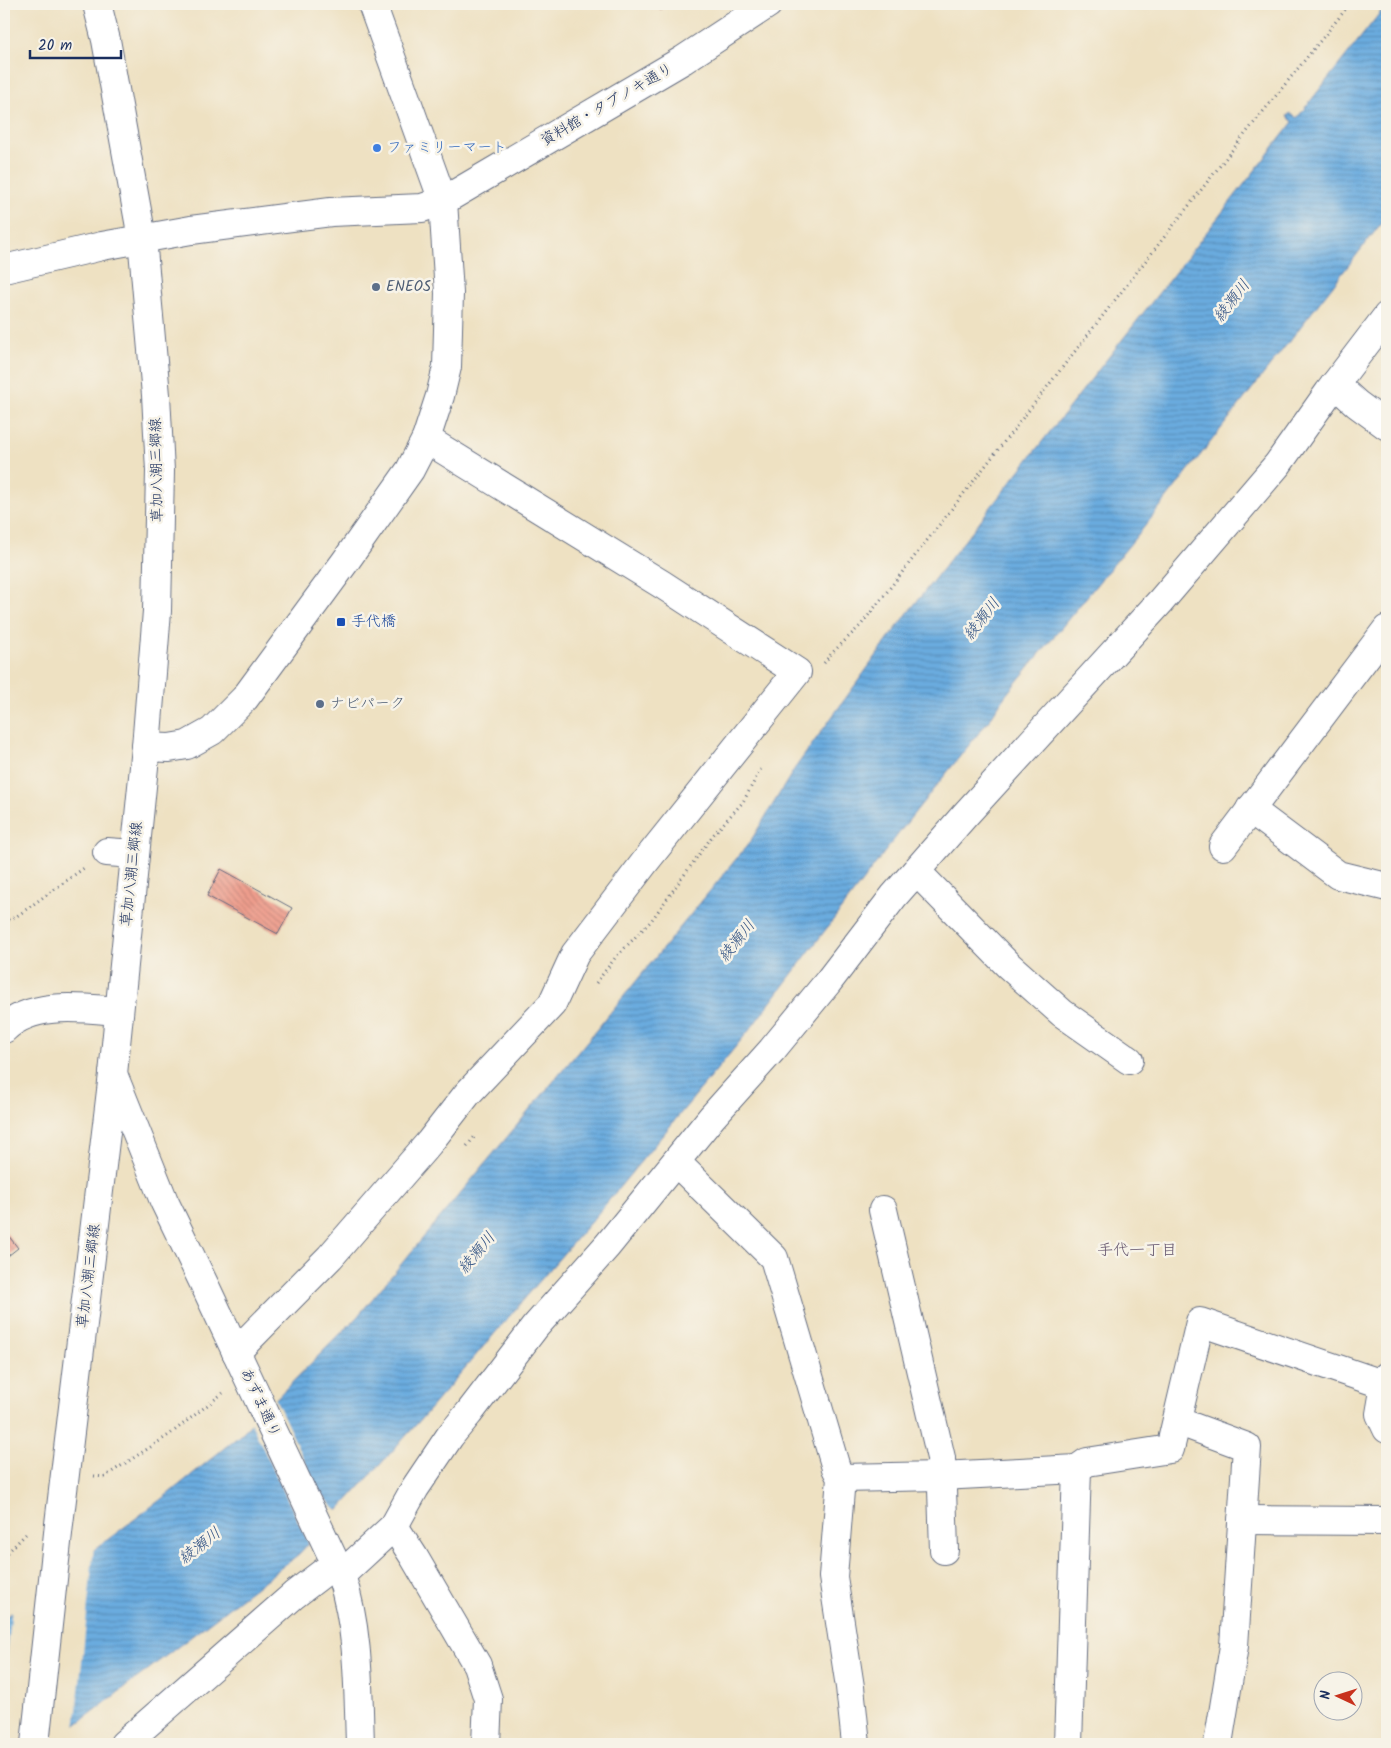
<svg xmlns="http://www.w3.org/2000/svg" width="1391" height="1748" font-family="Kalam,'Klee One',sans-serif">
  <defs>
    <pattern id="water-rules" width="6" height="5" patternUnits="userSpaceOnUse" patternTransform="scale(1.25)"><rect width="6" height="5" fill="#6bacdf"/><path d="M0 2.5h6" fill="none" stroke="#578cb8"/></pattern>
    <pattern id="building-back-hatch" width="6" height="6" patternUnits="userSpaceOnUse" patternTransform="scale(1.25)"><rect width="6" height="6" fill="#ef9e8d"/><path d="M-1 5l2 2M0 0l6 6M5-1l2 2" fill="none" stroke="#c18176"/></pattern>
  </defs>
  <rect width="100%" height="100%" fill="#f7f3e8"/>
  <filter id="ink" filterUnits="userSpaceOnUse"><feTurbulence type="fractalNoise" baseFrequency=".02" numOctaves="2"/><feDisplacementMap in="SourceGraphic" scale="10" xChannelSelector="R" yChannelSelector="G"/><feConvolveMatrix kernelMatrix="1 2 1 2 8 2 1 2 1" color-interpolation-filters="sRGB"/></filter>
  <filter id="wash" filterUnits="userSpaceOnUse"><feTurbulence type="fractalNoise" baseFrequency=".0096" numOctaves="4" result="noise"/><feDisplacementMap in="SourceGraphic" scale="20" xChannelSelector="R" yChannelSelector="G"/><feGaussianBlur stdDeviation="1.12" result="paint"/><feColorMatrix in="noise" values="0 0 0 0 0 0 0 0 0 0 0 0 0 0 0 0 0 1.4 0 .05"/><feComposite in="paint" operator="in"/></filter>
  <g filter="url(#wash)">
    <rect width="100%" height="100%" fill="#eee1c2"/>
    <polygon fill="url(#water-rules)" stroke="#436e9e" points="1387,4 1387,216 1145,526 1005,696 990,719 912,816 751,1028 600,1211 415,1426 299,1554 51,1744 4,1744 4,1618 168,1494 239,1436 358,1316 588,1040 750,842 795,768 903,619 1293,122 1287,116 1290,113 1297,118"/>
    <g fill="#eee1c2">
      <polygon points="274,1396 319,1492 340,1513 310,1546 250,1421"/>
      <polygon points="94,1546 75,1729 55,1744 4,1744 4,1685 12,1608"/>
    </g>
    <g id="blocks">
      <g fill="url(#building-back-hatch)">
        <polygon points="656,4 670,4 660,10"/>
        <polygon points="221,869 292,908 278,934 207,896"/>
        <polygon points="4,1230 18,1248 4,1259"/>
      </g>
    </g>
  </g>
  <g filter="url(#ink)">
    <use href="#blocks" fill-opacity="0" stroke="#656d81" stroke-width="1"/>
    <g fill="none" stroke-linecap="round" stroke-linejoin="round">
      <g stroke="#656d81" stroke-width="30">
        <g id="minor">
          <polyline points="4,269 102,246 191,230 331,212 422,208 443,201 683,60 768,4"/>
          <polyline points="1335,384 1357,404 1387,426"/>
          <polyline points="146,747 169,748 187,745 212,731 245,698 345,562 410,470 426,439 440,396 447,367 449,293 443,201 372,4"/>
          <polyline points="1250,809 1338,875 1387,887"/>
          <polyline points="1223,846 1387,629"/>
          <polyline points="107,852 134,854"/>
          <polyline points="916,871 1007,964 1062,1013 1129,1060"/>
          <path d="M4 1029C32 1001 81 1008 118 1011"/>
          <path d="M113 1074 164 1201 207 1290 341 1575C359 1630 358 1686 360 1744"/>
          <polyline points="676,1162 774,1258 836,1468 841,1478 833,1577 850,1687 856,1744"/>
          <polyline points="883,1210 941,1458 944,1550"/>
          <polyline points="236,1352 330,1257 429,1143 468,1093 552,1004 575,954 645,862 797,672 663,585 426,439"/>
          <polyline points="1385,1385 1380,1414 1387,1429"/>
          <polyline points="1177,1421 1247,1447 1234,1646 1218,1744"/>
          <polyline points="841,1478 941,1476 1077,1469"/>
          <polyline points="1242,1520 1387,1521"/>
          <polyline points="394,1526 414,1557 477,1665 488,1699 486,1744"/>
          <polyline points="341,1575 394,1526 415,1488 450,1436 469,1413 535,1327 607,1246 712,1117 772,1050 828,982 894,896 965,815 1160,602 1278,464 1329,392 1387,316"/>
          <polyline points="124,1744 294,1595 336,1563"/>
          <polyline points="1068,1744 1077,1469 1087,1462 1170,1449 1200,1322 1385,1385 1387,1376"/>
        </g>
      </g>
      <g stroke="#656d81" stroke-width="30">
        <polyline id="major" points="35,1744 59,1524 113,1074 146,747 157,611 160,471 156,395 142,238 106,40 97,4"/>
      </g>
      <g stroke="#656d81" stroke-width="3" stroke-dasharray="1 4" stroke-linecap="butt">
        <polyline points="824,663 831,654 861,625 1237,144 1350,4"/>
        <polyline points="4,922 17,916 84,868"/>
        <polyline points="596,983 615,958 651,921 713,835 743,802 762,767"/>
        <polyline points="467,1146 476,1135"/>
        <polyline points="94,1476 104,1477 169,1435 223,1393"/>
        <polyline points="4,1556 27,1533"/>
      </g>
      <use href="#minor" stroke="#fff" stroke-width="28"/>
      <use href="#major" stroke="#fff" stroke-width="28"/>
    </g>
  </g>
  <circle fill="#3f7fe0" stroke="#f7f3e8" stroke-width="2" cx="377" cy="148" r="5"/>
  <g fill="#5c6f8a" stroke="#f7f3e8" stroke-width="2">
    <circle cx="376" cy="287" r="5"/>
    <circle cx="320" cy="704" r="5"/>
  </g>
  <rect fill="#1a4fb4" stroke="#f7f3e8" stroke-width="2" x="336" y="617" width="10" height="10" rx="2.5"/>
  <g text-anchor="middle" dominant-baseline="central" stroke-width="5" stroke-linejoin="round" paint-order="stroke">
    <g font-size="15" fill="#1b2f5e" stroke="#f7f3e8">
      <text transform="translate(607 105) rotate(-30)">資料館・タブノキ通り</text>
      <text transform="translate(157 470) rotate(-91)">草加八潮三郷線</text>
      <text transform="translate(132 874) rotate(-84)">草加八潮三郷線</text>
      <text transform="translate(89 1276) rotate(-83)">草加八潮三郷線</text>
      <text transform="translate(260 1403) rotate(65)">あずま通り</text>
    </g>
    <g font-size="15" fill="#366cbe" stroke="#f7f3e8" text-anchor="start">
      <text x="387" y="148">ファミリーマート</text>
    </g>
    <g font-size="15" fill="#4e5e75" stroke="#f7f3e8" text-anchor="start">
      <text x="386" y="287">ENEOS</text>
      <text x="330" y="704">ナビパーク</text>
    </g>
    <g font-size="15" fill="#164399" stroke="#f7f3e8" text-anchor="start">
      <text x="351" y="622">手代橋</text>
    </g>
    <g font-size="16" font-style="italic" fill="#335485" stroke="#f7f3e8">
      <text transform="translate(1232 301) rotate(-52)">綾瀬川</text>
      <text transform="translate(982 619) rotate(-52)">綾瀬川</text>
      <text transform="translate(737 941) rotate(-51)">綾瀬川</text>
      <text transform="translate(477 1253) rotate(-50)">綾瀬川</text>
      <text transform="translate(200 1546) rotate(-38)">綾瀬川</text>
    </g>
    <g font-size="16" fill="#65566e" stroke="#f7f3e8">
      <text x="1137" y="1250">手代一丁目</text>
    </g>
  </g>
  <rect width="1391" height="1748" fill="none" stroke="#f7f3e8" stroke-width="20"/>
  <g transform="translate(1338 1696) rotate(274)"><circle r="24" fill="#f7f3e8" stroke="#9fa5b1"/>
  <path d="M0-4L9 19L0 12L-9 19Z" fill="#c8321e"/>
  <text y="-8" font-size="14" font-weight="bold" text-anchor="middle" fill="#1b2f5e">N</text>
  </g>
  <path d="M30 50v8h91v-8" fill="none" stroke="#1b2f5e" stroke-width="2.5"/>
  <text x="38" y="50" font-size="15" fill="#1b2f5e" stroke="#f7f3e8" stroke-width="4" paint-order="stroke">20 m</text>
</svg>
